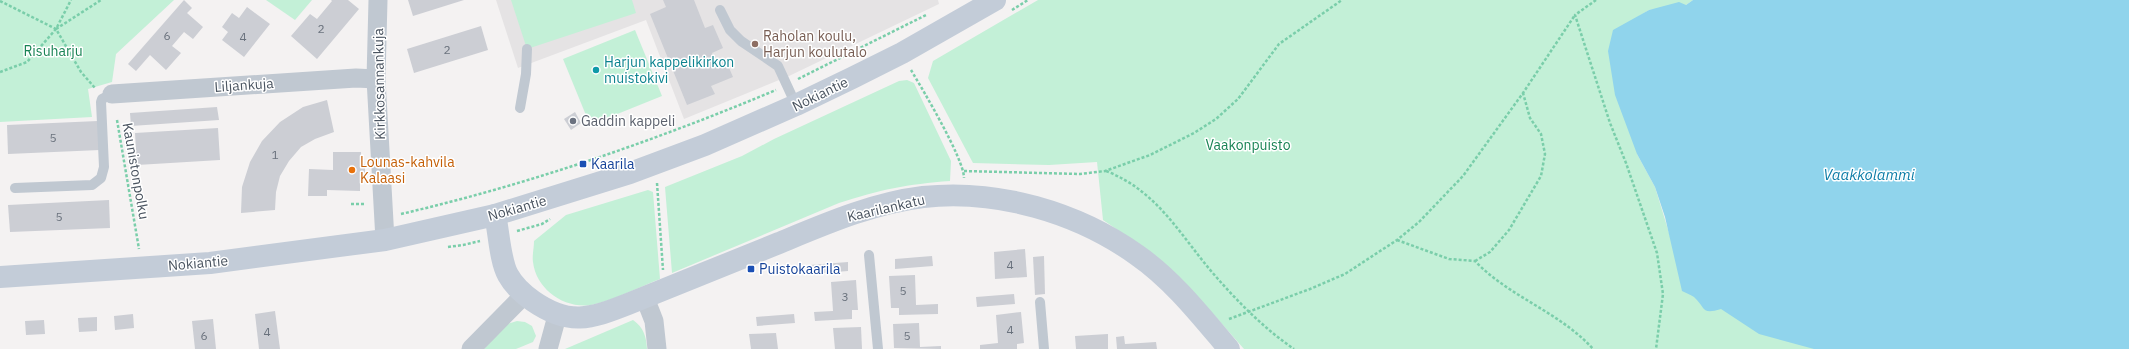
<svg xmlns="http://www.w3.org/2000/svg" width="2129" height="349" font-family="'IBM Plex Sans',sans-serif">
  <rect width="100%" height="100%" fill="#f4f2f2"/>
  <polygon fill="#e5e3e4" points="496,0 938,0 939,4 789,76 684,119 646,20 518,68"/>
  <g fill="#c3f0d7">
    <polygon points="0,0 174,0 116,54 112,82 88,89 92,117 0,122"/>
    <polygon points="266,0 312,0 295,20"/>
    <polygon points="511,0 632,0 636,13 527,49"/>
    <polygon points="1038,0 1693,0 1686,5 1649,10 1636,18 1637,154 1655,187 1673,246 2129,349 1244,349 1215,316 1153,254 1103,220 1097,162 1049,165 973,163 928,78 933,61"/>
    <polygon points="635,30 662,96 590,125 563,59"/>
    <path d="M907 80 914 83 951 161 950 181C908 184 879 190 839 203L672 273 665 187 742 156 774 139 899 81Z"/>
    <path d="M648 190 653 192 660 279C639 287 612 301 591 305 564 309 536 289 533 262 532 256 534 248 534 241L566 215Z"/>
    <path d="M633 320C644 328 646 336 647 349H565Z"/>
    <polygon points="517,321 525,322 532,326 536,336 533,342 516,349 484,349 507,324"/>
  </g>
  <path fill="#90d4ec" d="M1693 0H2129V349H1814L1759 334 1721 309C1701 315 1706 308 1694 297 1691 295 1686 293 1682 291L1665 217 1655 187 1637 154 1615 95 1608 51 1613 30 1649 10 1679 2 1686 5Z"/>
  <g fill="#ccced4">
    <polygon points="184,0 192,8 187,13 203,27 193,39 184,32 172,46 181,53 166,70 150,55 136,71 128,64"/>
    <polygon points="331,0 348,0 359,9 317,59 291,36 310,14 317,19 332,1"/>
    <polygon points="408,0 464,0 413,16"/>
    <polygon points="663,0 694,0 705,28 713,25 723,48 712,53 718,67 727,63 733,77 711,86 715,94 687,105 650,14 666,7"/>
    <polygon points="247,7 270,24 244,57 222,40 228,32 222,27 232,13 239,18"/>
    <polygon points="481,26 488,50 414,73 407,49"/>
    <polygon points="327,100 334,132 315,139 301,147 289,161 280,176 276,192 275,210 241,213 242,187 250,162 262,141 280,122 303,107"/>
    <polygon points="217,107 219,120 131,126 130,113"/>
    <polygon points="575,112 581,123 571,130 564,119"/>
    <polygon points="98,121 100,150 8,154 7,125"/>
    <polygon points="218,128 220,160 137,165 135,133"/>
    <polygon points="333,152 361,152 361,164 365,164 365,177 360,177 360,191 327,190 327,196 308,196 309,169 333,170"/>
    <polygon points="109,200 110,228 10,232 8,205"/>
    <polygon points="1025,249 1027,277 995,279 994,252"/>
    <polygon points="932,256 933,266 895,269 895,259"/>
    <polygon points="1044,256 1045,294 1035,295 1033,257"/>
    <polygon points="848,262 848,271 811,274 810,265"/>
    <polygon points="915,275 916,305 938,304 938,314 899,315 899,308 891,308 889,276"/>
    <polygon points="856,280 858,310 852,310 852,319 815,321 814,312 833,311 831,282"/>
    <polygon points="1014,294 1015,304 977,307 976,297"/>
    <polygon points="275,311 280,349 259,349 255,314"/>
    <polygon points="1021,312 1024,343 1017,344 1017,349 980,349 980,345 998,343 996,315"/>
    <polygon points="133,314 134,328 115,330 114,316"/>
    <polygon points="794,314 795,323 757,326 756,317"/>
    <polygon points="97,317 97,331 79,332 78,318"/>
    <polygon points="213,319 216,349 195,349 192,321"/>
    <polygon points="44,320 45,334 26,335 25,321"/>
    <polygon points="919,323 920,347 941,346 941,349 894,348 893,324"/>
    <polygon points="861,327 862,349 835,349 833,328"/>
    <polygon points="776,333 778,349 751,349 749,334"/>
    <polygon points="1108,334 1108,349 1076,349 1075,336"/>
    <polygon points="1124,336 1125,344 1156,342 1157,349 1117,349 1116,337"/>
  </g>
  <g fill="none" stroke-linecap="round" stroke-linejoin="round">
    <g stroke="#7aceaa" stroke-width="2.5" stroke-dasharray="3 2" stroke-linecap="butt">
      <polyline points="1596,0 1575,15 1610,123 1626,163 1657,253 1663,294 1656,349"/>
      <polyline points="0,1 56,29 81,72 95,88"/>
      <polyline points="1012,10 1028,0"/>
      <polyline points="56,29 101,0"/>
      <path d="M911 70C923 90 964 159 964 178"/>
      <polyline points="0,72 27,62 56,29 71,0"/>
      <polyline points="798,79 926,15"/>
      <polyline points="117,120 139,249"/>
      <polyline points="964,171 1080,174 1105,171 1150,155 1194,133 1216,119 1238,99 1279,44 1342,0"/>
      <path d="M1106 171C1160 192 1182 239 1218 279 1240 304 1266 330 1294 349"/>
      <polyline points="657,183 663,270"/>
      <polyline points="351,204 365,204"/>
      <path d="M401 214C530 184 654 141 776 90"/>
      <polyline points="517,231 542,224 550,219"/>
      <path d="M1397 240 1449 259 1475 261C1509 297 1560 312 1593 349"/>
      <polyline points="448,247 463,245 480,241"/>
      <polyline points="1475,261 1490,252 1509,230 1541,176 1545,154 1541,134 1530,118 1523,93"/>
      <polyline points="1229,319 1310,289 1345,274 1397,240 1419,222 1463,176 1523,93 1575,15"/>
    </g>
    <g stroke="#c0c8d1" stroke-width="10">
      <polyline points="720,10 730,30 741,41 778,66 796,105"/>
      <polyline points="520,108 526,74 527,49"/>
      <polyline points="15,188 92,185 101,178 104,167 101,102 102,99 112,94"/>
      <polyline points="869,255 878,349"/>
      <polyline points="1040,302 1044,349"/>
    </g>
    <g stroke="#c0c8d1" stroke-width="19">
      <polyline points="378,0 376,79 385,240"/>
      <polyline points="112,94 356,78 376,79"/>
      <polyline points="645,298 654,321 657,349"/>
      <polyline points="471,349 524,295"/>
      <polyline points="548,349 557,316"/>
    </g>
    <g stroke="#c3ccd8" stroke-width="22">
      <path d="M495 215C499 232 500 261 508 275 514 286 523 294 533 301 569 326 590 319 628 304 678 284 729 263 779 243 825 224 873 203 923 197 997 189 1077 212 1137 255 1173 280 1201 316 1229 349"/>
      <polyline points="0,277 210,263 385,240 495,215 630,173 705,145 796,105 852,78 902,53 995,0"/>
    </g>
  </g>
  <circle fill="#8d6e63" stroke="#fff" stroke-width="1.5" cx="755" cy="44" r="4"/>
  <circle fill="#0f9aa8" stroke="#fff" stroke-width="1.5" cx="596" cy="70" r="4"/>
  <circle fill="#6b7280" stroke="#fff" stroke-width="1.5" cx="573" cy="121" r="4"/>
  <g fill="#1a4fb4" stroke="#fff" stroke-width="1.5">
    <rect x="579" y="160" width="8" height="8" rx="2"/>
    <rect x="747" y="265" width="8" height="8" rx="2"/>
  </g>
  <circle fill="#e8710a" stroke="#fff" stroke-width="1.5" cx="352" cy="170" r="4"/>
  <g text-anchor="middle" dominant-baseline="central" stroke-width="3" stroke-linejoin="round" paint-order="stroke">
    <g font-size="12" fill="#6a727d">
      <text x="321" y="28">2</text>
      <text x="167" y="35">6</text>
      <text x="243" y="36">4</text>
      <text x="447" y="49">2</text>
      <text x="53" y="137">5</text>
      <text x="275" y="154">1</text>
      <text x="59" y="216">5</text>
      <text x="1010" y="264">4</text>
      <text x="903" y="290">5</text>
      <text x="845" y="296">3</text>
      <text x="1010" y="329">4</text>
      <text x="267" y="331">4</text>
      <text x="204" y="335">6</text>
      <text x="907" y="335">5</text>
    </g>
    <g font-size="14" fill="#785e54" stroke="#fff" text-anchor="start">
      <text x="763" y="36">Raholan koulu,<tspan x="763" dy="16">Harjun koulutalo</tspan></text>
    </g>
    <g font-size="14" fill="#188354" stroke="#fff">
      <text x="53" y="51">Risuharju</text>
      <text x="1248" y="145">Vaakonpuisto</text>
    </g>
    <g font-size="14" fill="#0d838f" stroke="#fff" text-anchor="start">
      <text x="604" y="62">Harjun kappelikirkon<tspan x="604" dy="16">muistokivi</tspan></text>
    </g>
    <g font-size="14" fill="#4a5460" stroke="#fff">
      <text transform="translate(379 84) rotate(-91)">Kirkkosannankuja</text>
      <text transform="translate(244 85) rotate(-4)">Liljankuja</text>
      <text transform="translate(820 94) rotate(-26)">Nokiantie</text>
      <text transform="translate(136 171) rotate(80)">Kaunistonpolku</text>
      <text transform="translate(517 208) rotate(-16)">Nokiantie</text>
      <text transform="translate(886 208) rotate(-13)">Kaarilankatu</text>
      <text transform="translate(198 263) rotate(-5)">Nokiantie</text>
    </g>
    <g font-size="14" fill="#5b616d" stroke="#fff" text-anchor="start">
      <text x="581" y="121">Gaddin kappeli</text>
    </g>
    <g font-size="14" fill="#c56008" stroke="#fff" text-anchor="start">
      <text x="360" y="162">Lounas-kahvila<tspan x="360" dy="16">Kalaasi</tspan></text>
    </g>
    <g font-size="14" fill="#164399" stroke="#fff" text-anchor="start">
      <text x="591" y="164">Kaarila</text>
      <text x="759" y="269">Puistokaarila</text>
    </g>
    <g font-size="15" font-style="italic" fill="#0d7da7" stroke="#fff">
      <text x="1869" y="174">Vaakkolammi</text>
    </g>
  </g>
</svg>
